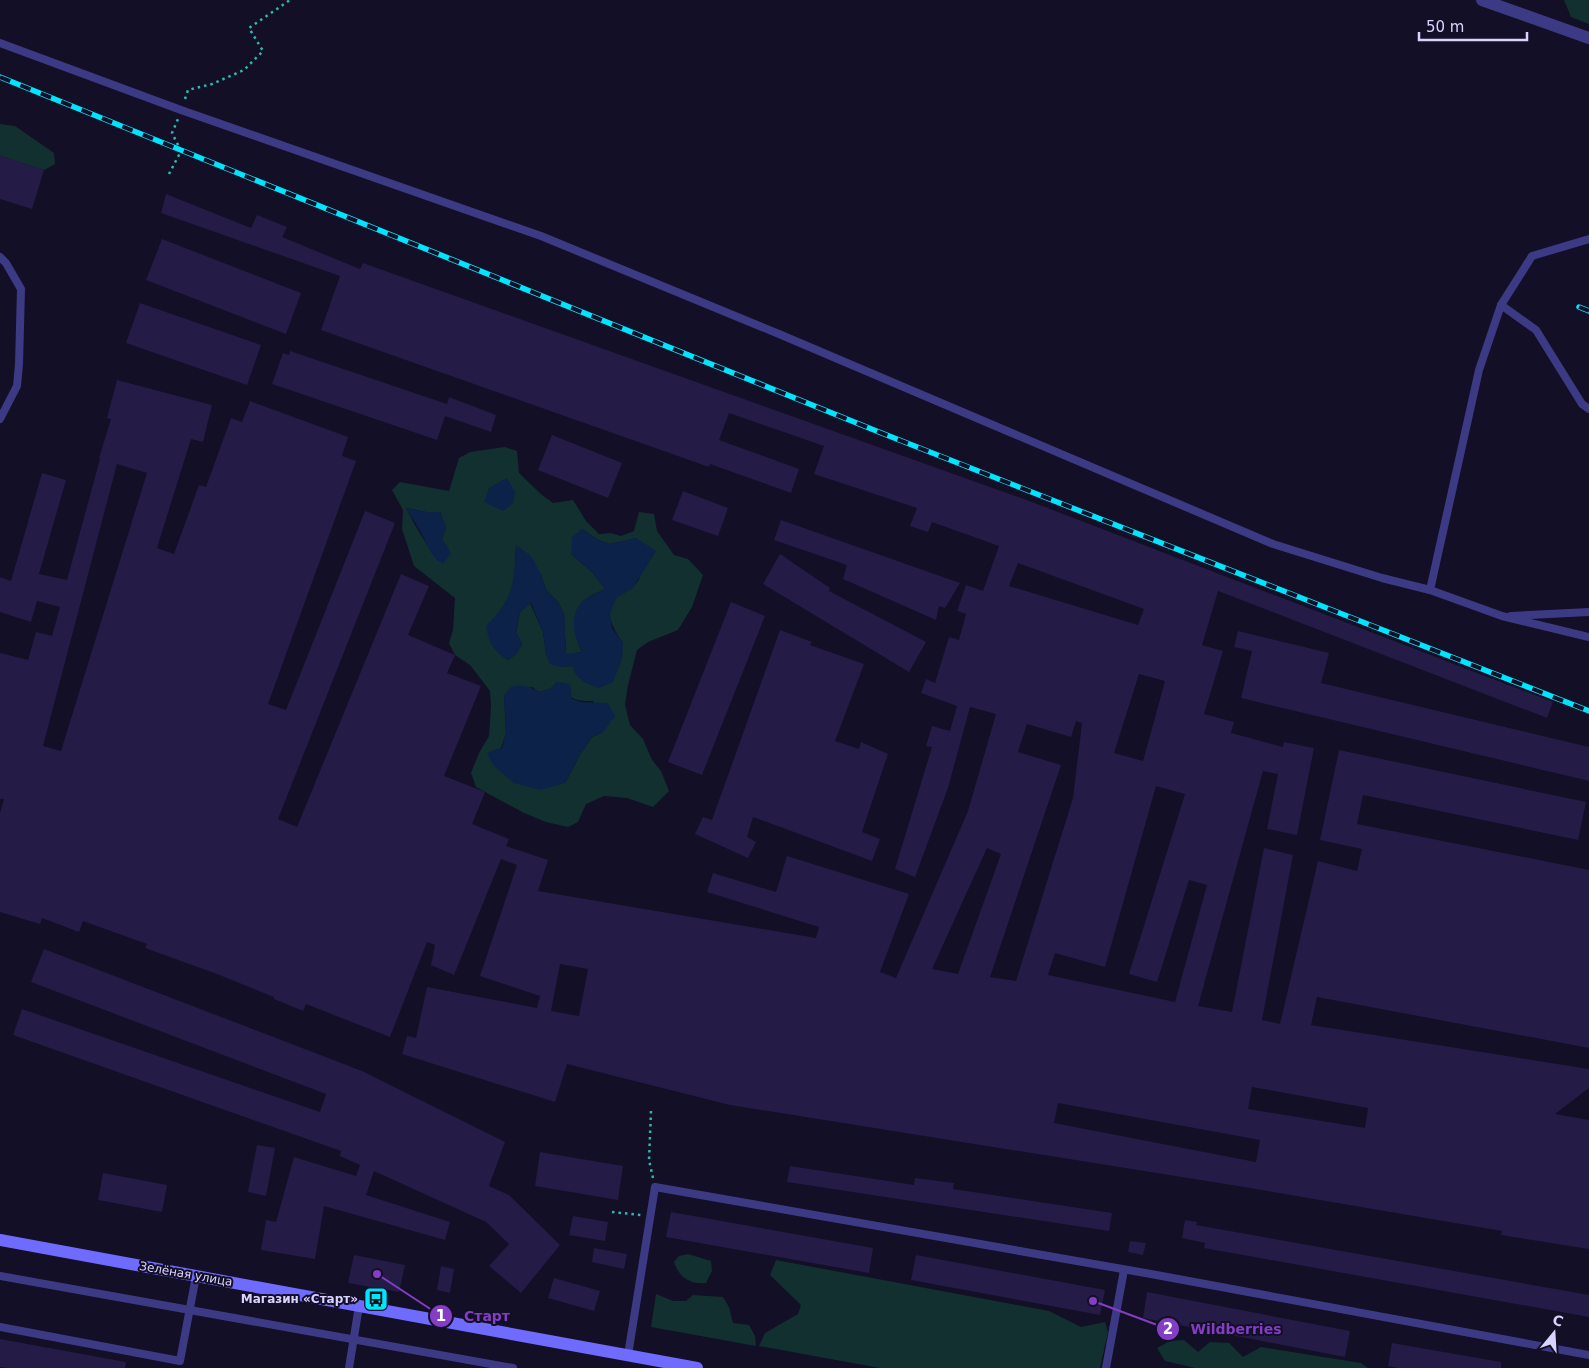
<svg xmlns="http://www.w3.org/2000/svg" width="1589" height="1368" font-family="'DejaVu Sans',sans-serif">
  <rect width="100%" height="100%" fill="#130f26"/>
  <g fill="#12302f" fill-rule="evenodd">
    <polygon points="1564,0 1589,0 1589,24 1571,17"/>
    <polygon points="0,124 15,126 54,153 55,164 44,170 0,156"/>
    <path d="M505 447 517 451 519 473 542 495 553 503 573 500 586 521 599 534 611 533 621 536 634 531 639 512 654 514 657 531 674 555 688 559 703 575 692 607 678 630 648 642 637 650 628 685 625 705 630 725 643 739 652 760 661 771 669 791 653 807 627 798 604 796 586 804 578 822 568 827 546 822 524 813 476 787 471 773 479 753 489 736 491 706 490 691 470 665 455 655 449 643 453 630 455 598 414 566 402 529 403 510 392 490 400 482 449 491 459 458 470 452ZM406 508 426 512H440L446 528 442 538 438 561C426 544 415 526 406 508ZM582 529C607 547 607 545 636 538 638 547 642 565 641 573 639 587 626 589 617 597 602 611 614 630 623 643L573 666 561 667 546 654 543 632 530 603 520 612 516 633 522 644 516 654 508 660 487 626C498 614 511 599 514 582 515 570 515 557 516 546L541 574 546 590 558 602 564 614 566 655 582 652 579 646 581 603 592 595 605 589 593 573 571 554ZM557 682C570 697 572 702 593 701L603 732 592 737 581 753 565 783 488 753 501 748 506 733 504 695 532 687 539 692 550 689Z"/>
    <path d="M688 1254 711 1261 712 1271 706 1283C690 1285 679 1277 674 1262L679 1256Z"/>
    <polygon points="776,1260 1049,1311 1081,1327 1105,1322 1108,1332 1100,1368 880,1368 759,1346 765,1333 798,1314 801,1305 770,1275"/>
    <polygon points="656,1294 673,1301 686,1301 693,1295 723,1297 729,1307 733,1323 749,1325 755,1336 756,1346 651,1327"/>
    <polygon points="1184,1340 1198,1352 1210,1342 1229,1343 1243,1357 1261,1347 1361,1363 1368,1368 1195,1368 1165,1361 1157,1348 1170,1341"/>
  </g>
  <g fill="#0c2248">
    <polygon points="507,478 515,492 513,503 503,511 484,502 489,488"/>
    <path d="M405 508 426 512H440L446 528 442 538 451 553 443 564C430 557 427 543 420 531 416 523 410 515 405 508Z"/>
    <path d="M582 529C607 547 607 545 636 538L656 551 633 588 616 598 610 613 612 628 623 643 622 659 613 682 599 688C588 684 575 680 573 666L561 667 550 664 546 654 543 632 531 603 520 612 516 632 522 644 516 654 508 660C493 652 489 642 486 626 514 599 514 582 516 545L531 556 541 574 546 590 558 602 564 614 566 654 582 652C574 638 569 616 581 603 587 597 597 593 605 589L593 573 571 554 572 537Z"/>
    <path d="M557 682 570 684 572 699 581 702 608 703 615 716 603 732 592 737 581 753 565 783 541 790 514 783 493 765 487 753 502 748 506 733 504 695 511 687C522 684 529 686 539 692L550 689Z"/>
  </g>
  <g fill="#241b47" fill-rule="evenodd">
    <polygon points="0,156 44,170 32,209 0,199"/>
    <path d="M166 194 251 228 257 215 287 227 282 237 360 269 363 263 1032 502 1553 702 1547 718 1218 591 1202 645 1223 651 1204 714 1234 722 1231 733 1283 747 1284 742 1314 748 1297 835 1267 829 1278 774 1263 771 1198 1006 1232 1012 1264 848 1293 855 1262 1020 1280 1024 1318 861 1357 871 1362 849 1320 840 1339 750 1586 802 1578 840 1363 795 1357 824 1589 870V1048L1317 997 1311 1025 1589 1069V1088L1555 1114 1589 1120V1249L1501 1235 1502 1231 1238 1186 730 1105 567 1064 555 1102 402 1054 407 1036 416 1038 427 987 537 1008 540 996 480 976 517 865 501 859 454 975 431 965 435 945 427 942 390 1037 306 1004 303 1011 274 999V997L217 974 145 948 147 944 83 921 79 932 42 918 40 924 0 912V813L4 799H0V653L28 660 36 632 52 636 60 607 37 601 31 622 0 612V577L11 581 42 473 66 480 39 574 67 580 100 459 99 458 111 419 107 418 117 380 212 405 203 442 191 439 157 548 174 554 199 485 206 487 231 418 242 422 250 401 348 437 342 456 356 461 268 704 286 710 365 511 395 523 278 819 297 827 401 574 429 586 408 635 455 655 447 673 481 686 444 776 485 792 472 824 509 839 506 846 548 860 538 891 816 938 819 927 707 892 713 873 776 892 787 856 909 894 880 972 896 978 968 811 996 714 970 707 948 788 915 877 895 869 932 747 926 746 932 726 950 731 957 706 921 693 926 679 935 683 949 637 959 640 966 614 957 611 966 585 983 591 999 546 932 522 928 532 910 526 917 508 814 474 824 446 729 413 719 440 799 469 791 493 710 464 709 467 321 330 340 276 161 213ZM117 464 147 473 61 751 43 746ZM1018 563 1144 609 1138 625 1009 586ZM1139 674 1165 681 1143 761 1114 753ZM1076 721 1082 723 1073 798 1016 981 990 977 1061 765 1018 752 1027 724 1071 737ZM1156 786 1185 794 1129 974 1157 982 1189 880 1207 885 1175 1002 1048 975 1055 953 1105 967ZM987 848 1001 854 958 974 932 969ZM560 964 588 969 579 1016 551 1011ZM1252 1087 1368 1108 1365 1128 1248 1109ZM1058 1103 1260 1140 1256 1162 1054 1123Z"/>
    <polygon points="162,239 301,293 286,334 146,280"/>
    <polygon points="140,303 261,345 247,385 126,343"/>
    <polygon points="290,351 447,404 449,397 496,415 491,432 445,416 437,440 272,384 283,353 289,355"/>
    <polygon points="552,435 622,463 608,498 538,470"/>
    <polygon points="683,491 728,508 718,536 672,520"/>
    <polygon points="781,520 960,583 945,608 939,606 936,620 843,579 847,565 774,540"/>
    <polygon points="780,554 830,588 829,591 926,642 909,672 763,584"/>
    <polygon points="731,602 765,616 702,775 668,762"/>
    <polygon points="780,630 812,642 810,645 864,664 835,741 859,749 861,742 888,754 862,832 880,839 872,861 753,817 747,837 756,842 748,858 695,834 703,817 712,820"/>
    <polygon points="1238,631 1329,653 1321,683 1589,747 1589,781 1241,698 1252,651 1234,647"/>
    <polygon points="44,949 362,1071 505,1142 489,1186 509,1195 560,1245 521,1293 489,1266 509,1244 486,1222 374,1171 366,1195 450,1222 445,1240 324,1206 315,1259 261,1250 266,1220 276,1222 294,1157 356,1176 360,1165 340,1156 341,1151 13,1035 22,1009 320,1112 326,1094 31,982"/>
    <polygon points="257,1145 275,1148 266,1196 248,1192"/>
    <polygon points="540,1152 623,1166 618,1200 535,1186"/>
    <polygon points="790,1166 914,1185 915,1178 954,1183 953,1189 1112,1213 1109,1231 787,1182"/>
    <polygon points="103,1173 167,1185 162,1212 98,1200"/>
    <polygon points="671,1212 873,1248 869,1273 666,1237"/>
    <polygon points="573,1216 608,1222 605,1241 569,1235"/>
    <polygon points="1185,1220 1197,1222 1196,1225 1589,1295 1589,1317 1204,1248 1205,1243 1182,1238"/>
    <polygon points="1130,1241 1146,1243 1143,1255 1128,1252"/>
    <polygon points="594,1248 627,1254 624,1269 592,1262"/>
    <polygon points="354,1255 405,1265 399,1292 348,1283"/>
    <polygon points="916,1255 1105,1290 1100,1315 911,1280"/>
    <polygon points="441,1266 454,1269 450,1293 437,1290"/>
    <polygon points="554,1278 600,1291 594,1311 548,1298"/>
    <polygon points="1147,1292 1350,1331 1345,1357 1143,1318"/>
    <polygon points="0,1339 126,1362 125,1368 8,1368 0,1367"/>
    <polygon points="1392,1343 1501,1362 1501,1368 1398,1368 1388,1366"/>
  </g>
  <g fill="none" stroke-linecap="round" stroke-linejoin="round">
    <g stroke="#2fb8b0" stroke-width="2.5" stroke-dasharray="2.5 4" stroke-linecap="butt">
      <polyline points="185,99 188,90 212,84 244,70 263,51 249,28 290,0"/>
      <polyline points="169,174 181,151 172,133 178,119"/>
      <polyline points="651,1111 649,1160 653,1178"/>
      <polyline points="612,1212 641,1215"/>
    </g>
    <g stroke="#3d3a85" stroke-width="8">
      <polyline points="0,43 181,110 541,236 779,334 1273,544 1382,578 1430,590 1502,616 1589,637"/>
      <polyline points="0,257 6,263 21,289 19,364 17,386 0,419"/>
      <polyline points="1501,305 1536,330 1582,404 1589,409"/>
      <polyline points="1430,590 1479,370 1501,305 1532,256 1589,239"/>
      <polyline points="1511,616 1589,612"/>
      <polyline points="0,1276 513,1368"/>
      <polyline points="0,1327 180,1361 196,1276"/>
      <polyline points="628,1355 655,1187 1151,1274 1589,1355"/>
      <polyline points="349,1368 359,1306"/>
      <polyline points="1106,1368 1124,1270"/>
    </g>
    <polyline stroke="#3d3a85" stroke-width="12" points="1482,0 1589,38"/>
    <polyline stroke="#6f6bff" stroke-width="12" points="0,1240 697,1368"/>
    <g stroke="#00e5ff" stroke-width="5.5">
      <g id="rail">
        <polyline points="0,77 879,432 1589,711"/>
        <polyline points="1579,307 1589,311"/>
      </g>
    </g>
    <use href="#rail" stroke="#130f26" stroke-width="4" stroke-dasharray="11" stroke-linecap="butt"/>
  </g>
  <defs>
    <g id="bus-square" transform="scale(1.25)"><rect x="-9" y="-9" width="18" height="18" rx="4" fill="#00e5ff" stroke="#130f26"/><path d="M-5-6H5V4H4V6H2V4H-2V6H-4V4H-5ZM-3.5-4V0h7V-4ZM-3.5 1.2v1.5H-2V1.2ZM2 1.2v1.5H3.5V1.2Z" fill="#111"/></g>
  </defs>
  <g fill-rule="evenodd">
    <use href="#bus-square" x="376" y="1299"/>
  </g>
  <g text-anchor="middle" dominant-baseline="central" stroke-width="4" stroke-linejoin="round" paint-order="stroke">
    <g font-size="12" fill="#d9d4ff" stroke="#130f26">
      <text transform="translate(186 1274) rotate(10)">Зелёная улица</text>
    </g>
    <g font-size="12" font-weight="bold" fill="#d9d4ff" stroke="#130f26" text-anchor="end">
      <text x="358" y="1299">Магазин «Старт»</text>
    </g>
  </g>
  <path fill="none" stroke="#843dc5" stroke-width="2" d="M377 1274L441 1316M1093 1301L1168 1329"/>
  <g fill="#843dc5" stroke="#130f26" stroke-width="2">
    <circle cx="377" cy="1274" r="5"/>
    <circle cx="1093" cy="1301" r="5"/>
    <circle cx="441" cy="1316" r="12"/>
    <circle cx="1168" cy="1329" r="12"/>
  </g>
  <g font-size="15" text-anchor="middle" font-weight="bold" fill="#fff">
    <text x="441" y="1321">1</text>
    <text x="1168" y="1334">2</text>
  </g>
  <g font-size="14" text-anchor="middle" font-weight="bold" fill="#843dc5" stroke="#130f26" stroke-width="4" stroke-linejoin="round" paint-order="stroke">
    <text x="487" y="1321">Старт</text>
    <text x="1236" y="1334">Wildberries</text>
  </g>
  <g transform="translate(1554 1333) rotate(18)" stroke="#130f26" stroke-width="4" paint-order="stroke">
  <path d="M0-4L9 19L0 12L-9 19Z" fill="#d9d4ff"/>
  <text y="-8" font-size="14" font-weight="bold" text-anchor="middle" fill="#d9d4ff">С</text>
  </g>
  <path d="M1419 32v8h108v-8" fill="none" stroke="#d9d4ff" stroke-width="2.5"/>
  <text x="1426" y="32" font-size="15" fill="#d9d4ff" stroke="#130f26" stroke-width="4" paint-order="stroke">50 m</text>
</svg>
